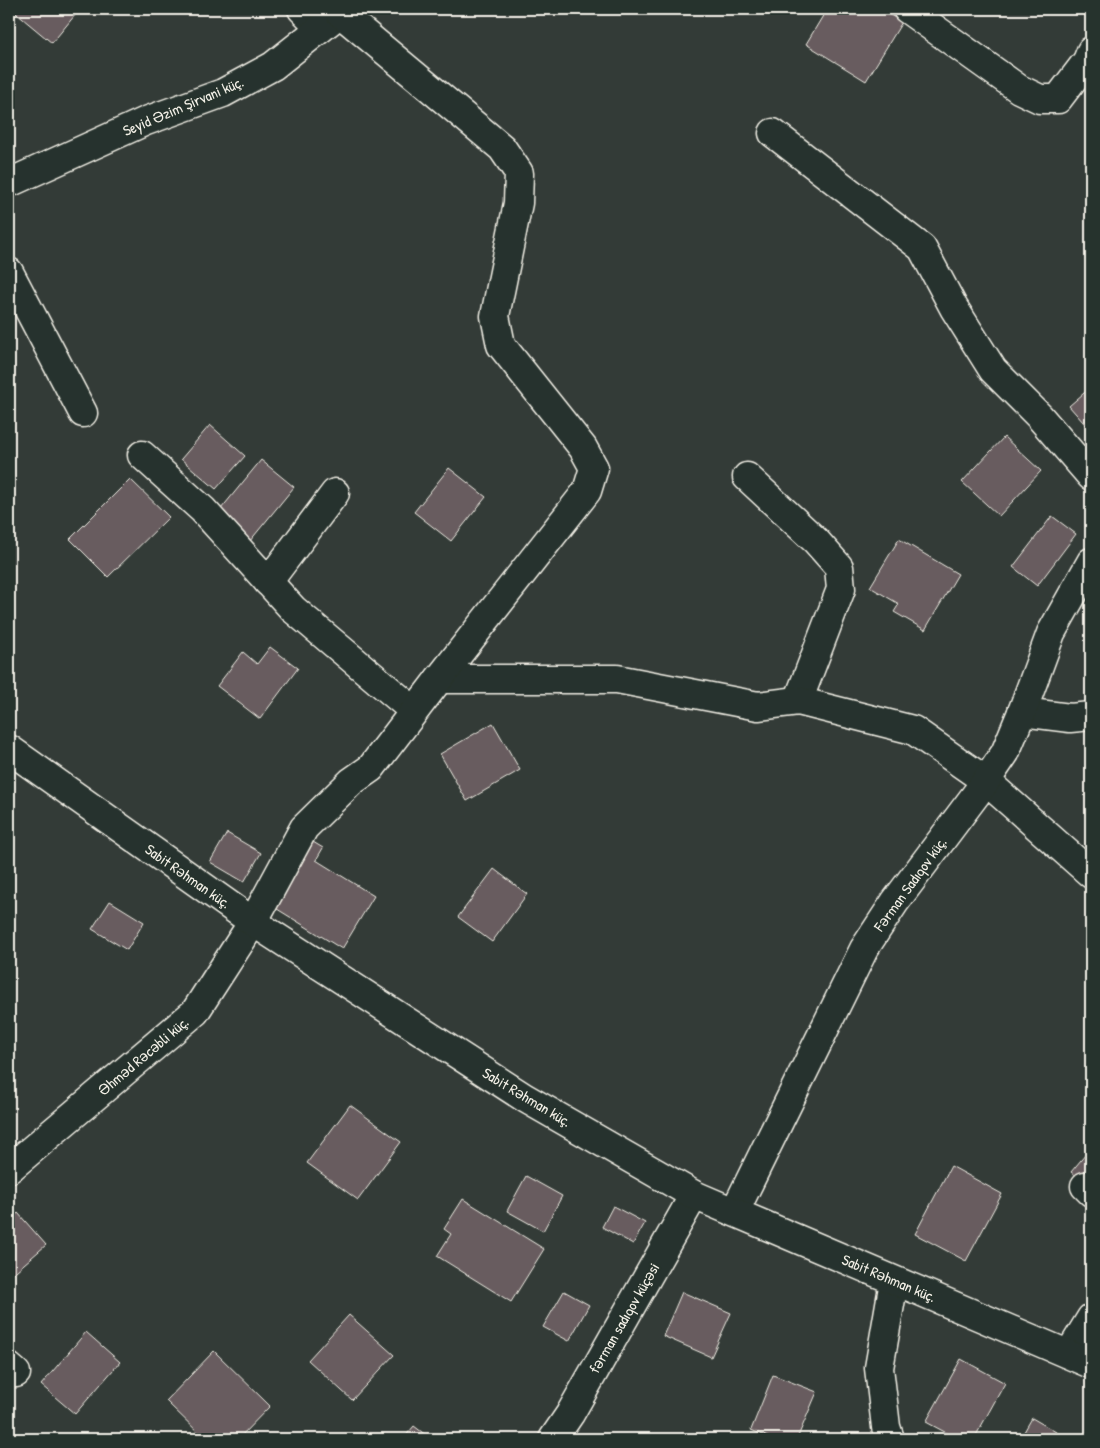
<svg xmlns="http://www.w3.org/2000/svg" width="1100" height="1448" font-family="'Patrick Hand',sans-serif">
  <rect width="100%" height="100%" fill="#333b37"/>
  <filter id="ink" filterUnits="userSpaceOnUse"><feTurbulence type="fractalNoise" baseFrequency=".02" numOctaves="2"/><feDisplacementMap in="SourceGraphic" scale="10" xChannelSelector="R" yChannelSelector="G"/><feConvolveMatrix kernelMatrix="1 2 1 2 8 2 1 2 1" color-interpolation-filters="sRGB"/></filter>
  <g filter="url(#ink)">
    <g fill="#675c5e" stroke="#f4f1e8">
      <polygon points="11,9 80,9 52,43"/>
      <polygon points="827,9 880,9 902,22 866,81 806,44"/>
      <polygon points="1091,387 1091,431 1069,406"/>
      <polygon points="210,425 245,456 216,489 181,459"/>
      <polygon points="1004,437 1041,471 999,516 962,482"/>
      <polygon points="261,460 294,487 245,547 212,520"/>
      <polygon points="449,468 486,497 451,541 414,512"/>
      <polygon points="130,479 169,517 108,577 70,539"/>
      <polygon points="1052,516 1076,534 1037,586 1013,567"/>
      <polygon points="899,539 958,574 925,630 894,612 899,604 870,587"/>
      <polygon points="270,647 298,668 260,719 217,686 243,652 257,664"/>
      <polygon points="493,723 520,770 467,801 440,754"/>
      <polygon points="227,833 261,853 244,882 210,862"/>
      <polygon points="308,839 323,848 316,860 374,896 342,949 269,904"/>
      <polygon points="494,869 527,894 492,942 458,917"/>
      <polygon points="110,901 144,922 127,950 92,929"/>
      <polygon points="350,1105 401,1142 358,1200 307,1163"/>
      <polygon points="1091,1148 1091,1189 1071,1172"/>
      <polygon points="951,1166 1002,1194 966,1261 915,1234"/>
      <polygon points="526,1176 562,1196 543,1231 507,1211"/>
      <polygon points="463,1199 544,1249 511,1302 437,1256 451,1234 444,1229"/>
      <polygon points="613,1206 645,1223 633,1244 602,1227"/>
      <polygon points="18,1213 46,1245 9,1277 9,1221"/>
      <polygon points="564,1291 589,1305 569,1341 543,1327"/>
      <polygon points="682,1292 731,1313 711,1357 663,1336"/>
      <polygon points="349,1315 394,1355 352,1400 308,1360"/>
      <polygon points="86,1332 120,1362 75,1414 41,1385"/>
      <polygon points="214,1351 270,1406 238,1439 205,1439 166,1401"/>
      <polygon points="961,1359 1005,1383 974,1439 958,1439 926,1422"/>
      <polygon points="773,1375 817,1392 797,1439 773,1439 751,1430"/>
      <polygon points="1032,1418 1068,1439 1020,1439"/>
      <polygon points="414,1426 431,1439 403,1439"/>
    </g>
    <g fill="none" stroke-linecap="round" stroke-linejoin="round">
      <g stroke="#f4f1e8" stroke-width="31">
        <g id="minor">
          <polyline points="302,9 321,28"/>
          <polyline points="907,9 1019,89 1040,99 1058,99 1087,61 1091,51"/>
          <polyline points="773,133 922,248 954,308 993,370 1039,416 1091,476"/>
          <polyline points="9,183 146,121 223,93 273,66 345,9"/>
          <polyline points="9,272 83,413"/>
          <polyline points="142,455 203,510 293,609 414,711"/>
          <polyline points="747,477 816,541 839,567 841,589 798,701"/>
          <polyline points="268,582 335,493"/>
          <polyline points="439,679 617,679 758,706 798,701 913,730 986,781 1091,874"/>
          <polyline points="1022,712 1070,718 1091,716"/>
          <polyline points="9,1169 195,1012 253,922 304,828 351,782 371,768 439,679 587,491 594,468 583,448 501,345 495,316 518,203 519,173 502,148 340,13"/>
          <polyline points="1085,1186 1091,1192"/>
          <polyline points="735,1211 864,949 895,902 986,781 1005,753 1022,712 1051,633 1091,562"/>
          <polyline points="1069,1354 1091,1318"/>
          <polyline points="9,1367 16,1373"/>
          <polyline points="553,1439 570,1414 694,1195"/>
          <polyline points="890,1439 886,1427 879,1368 894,1281"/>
        </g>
      </g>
      <g stroke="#f4f1e8" stroke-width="31">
        <polyline id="secondary" points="9,749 253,922 525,1098 694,1195 1091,1364"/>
      </g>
      <use href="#minor" stroke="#26332d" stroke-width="28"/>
      <use href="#secondary" stroke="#26332d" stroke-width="28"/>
    </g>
  </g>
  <g text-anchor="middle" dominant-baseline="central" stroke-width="4" stroke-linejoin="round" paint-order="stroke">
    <g font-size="15" fill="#f4f1e8" stroke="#26332d">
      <text transform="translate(183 106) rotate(-23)">Seyid Əzim Şirvani küç.</text>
      <text transform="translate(188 876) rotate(35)">Sabit Rəhman küç.</text>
      <text transform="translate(910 884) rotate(-54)">Fərman Sadıqov küç.</text>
      <text transform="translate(143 1056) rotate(-40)">Əhməd Rəcəbli küç.</text>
      <text transform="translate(527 1097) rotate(31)">Sabit Rəhman küç.</text>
      <text transform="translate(889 1278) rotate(23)">Sabit Rəhman küç.</text>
      <text transform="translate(624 1318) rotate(-60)">fərman sadıqov küçəsi</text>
    </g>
  </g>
  <rect width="1100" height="1448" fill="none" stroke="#26332d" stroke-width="30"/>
  <rect x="15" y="15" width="1070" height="1418" fill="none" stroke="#f4f1e8" stroke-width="2" filter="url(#ink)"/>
</svg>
